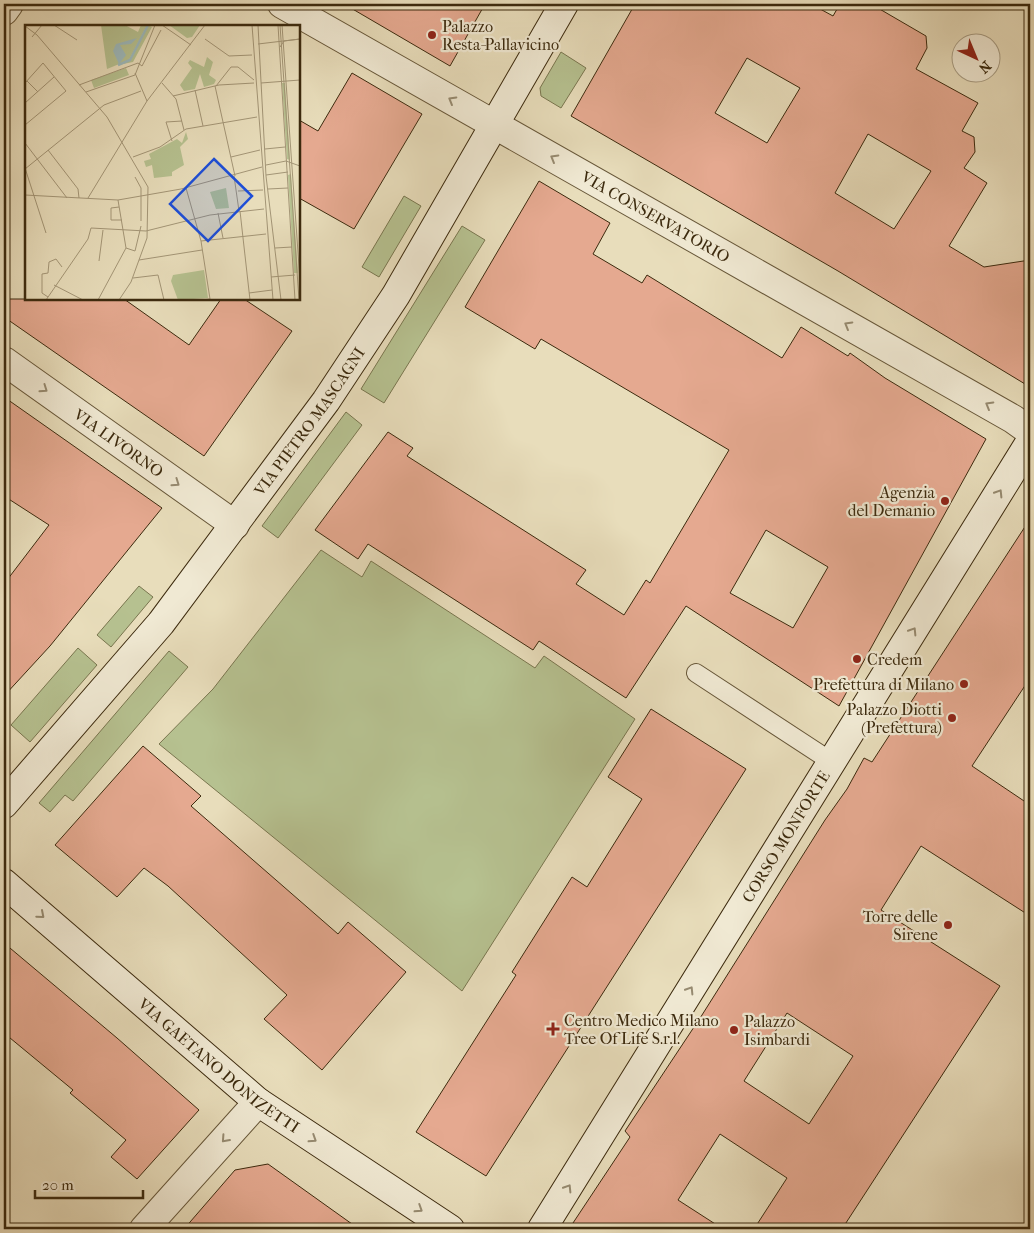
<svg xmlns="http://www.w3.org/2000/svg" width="1034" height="1233" font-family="'IM FELL French Canon',serif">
  <rect width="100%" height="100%" fill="#e8ddbb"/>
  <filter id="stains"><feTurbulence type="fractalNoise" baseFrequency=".004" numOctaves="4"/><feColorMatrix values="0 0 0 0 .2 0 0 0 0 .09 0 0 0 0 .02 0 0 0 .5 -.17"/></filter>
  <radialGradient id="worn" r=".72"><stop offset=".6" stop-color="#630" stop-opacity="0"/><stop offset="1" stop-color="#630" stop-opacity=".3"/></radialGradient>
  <g fill="#b6c190" stroke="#79764f">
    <polygon points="561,52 586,68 561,108 541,96 540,88"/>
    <polygon points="404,196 421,206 379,277 362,267"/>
    <polygon points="462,226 485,240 384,403 361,389"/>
    <polygon points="346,412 362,425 278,538 262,526"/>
    <polygon points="321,550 362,577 371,561 535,668 544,656 635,719 462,991 159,744 213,689"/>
    <polygon points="139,586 153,597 111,647 97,635"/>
    <polygon points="78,648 97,665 30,742 11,725"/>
    <polygon points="169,651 188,667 73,801 65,795 50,812 39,803"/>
  </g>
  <g fill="#e5a990" stroke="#3c2a0e" fill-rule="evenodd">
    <polygon points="344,4 485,4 450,66"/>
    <path d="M635 4H811L833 16 840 4H871L926 36 927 48 916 69 978 103 962 131 974 137 975 152 964 168 987 183 949 246 984 267 1030 260V387L838 271 571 116ZM747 58 800 88 767 143 715 113ZM868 134 931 171 894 229 835 193Z"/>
    <polygon points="352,73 422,114 354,229 299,198 299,120 318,131"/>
    <path d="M539 181 610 223 593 254 642 283 647 275 782 358 801 327 848 356 850 353 885 378 986 439 839 706 686 606 626 698 539 641 533 650 368 544 358 559 315 530 388 432 413 448 407 456 586 570 576 584 624 615 646 580 650 583 729 450 541 339 535 349 465 307ZM766 530 828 567 793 628 730 593Z"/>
    <polygon points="4,299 124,299 189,345 221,299 244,299 292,331 204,456 4,317"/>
    <polygon points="4,397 162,508 50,646 4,696 4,584 49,525 4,496"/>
    <path d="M1030 519V678L972 766 1030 805V916L921 846 881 910 1000 986 842 1229H754L787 1178 720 1134 678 1200 723 1229H569L630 1137 625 1131 702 1015 825 820 847 789 864 758 872 762ZM787 1013 853 1056 809 1124 744 1081Z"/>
    <polygon points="651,709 746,769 486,1176 416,1132 516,975 512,972 572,877 587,887 642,799 608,777"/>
    <polygon points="143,746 201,796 191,806 338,934 348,922 406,972 322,1070 264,1019 287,995 168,886 144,868 117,897 55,845"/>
    <polygon points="4,943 117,1038 199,1110 137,1179 111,1157 126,1140 70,1093 73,1090 4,1033"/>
    <polygon points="268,1164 359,1229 184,1229 235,1170"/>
  </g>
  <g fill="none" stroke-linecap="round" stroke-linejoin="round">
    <g stroke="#675739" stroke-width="20">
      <polyline id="lane" points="696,673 832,762"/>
    </g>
    <g stroke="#675739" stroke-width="30">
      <g id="street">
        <path id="s1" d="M282 4 1013 419 1030 431"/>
        <polyline points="4,11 9,4"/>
        <path id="s2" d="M4 361 235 525"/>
        <polyline points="144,1229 258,1102"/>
      </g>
    </g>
    <g stroke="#3c2a0e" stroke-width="30">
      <g id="secondary">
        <path id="s3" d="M4 804 161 623 326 401 396 295 564 4"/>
        <path id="s4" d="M4 883 258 1102 450 1229"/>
        <path id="s5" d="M542 1229 1030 442"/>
      </g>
    </g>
    <use href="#lane" stroke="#f0e9d3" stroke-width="18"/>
    <use href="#street" stroke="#f0e9d3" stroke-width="28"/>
    <use href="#secondary" stroke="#f0e9d3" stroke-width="28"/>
  </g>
  <defs><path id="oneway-chevron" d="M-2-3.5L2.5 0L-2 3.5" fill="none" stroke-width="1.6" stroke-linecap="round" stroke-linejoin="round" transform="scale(1.25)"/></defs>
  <g stroke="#968a70">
    <use href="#oneway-chevron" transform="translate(452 100) rotate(-150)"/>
    <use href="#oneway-chevron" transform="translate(554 158) rotate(-150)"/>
    <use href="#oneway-chevron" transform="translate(848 325) rotate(-150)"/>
    <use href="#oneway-chevron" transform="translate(44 389) rotate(35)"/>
    <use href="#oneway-chevron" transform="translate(989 405) rotate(-150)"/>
    <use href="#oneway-chevron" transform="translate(176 483) rotate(35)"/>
    <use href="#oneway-chevron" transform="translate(999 493) rotate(-58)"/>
    <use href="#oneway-chevron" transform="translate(913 631) rotate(-58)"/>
    <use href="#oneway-chevron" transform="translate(41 915) rotate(41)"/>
    <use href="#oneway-chevron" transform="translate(690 990) rotate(-58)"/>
    <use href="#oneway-chevron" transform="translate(225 1139) rotate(132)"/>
    <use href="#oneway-chevron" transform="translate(313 1139) rotate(33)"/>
    <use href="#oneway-chevron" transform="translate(568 1188) rotate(-58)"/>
    <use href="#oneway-chevron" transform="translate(419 1209) rotate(33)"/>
  </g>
  <g fill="#8f2418" stroke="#f0e9d3" stroke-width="2">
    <circle cx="432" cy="35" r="5"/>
    <circle cx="945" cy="501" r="5"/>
    <circle cx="857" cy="659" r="5"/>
    <circle cx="964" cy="684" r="5"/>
    <circle cx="952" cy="718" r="5"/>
    <circle cx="948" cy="925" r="5"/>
    <path d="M550.5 1021.5h5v5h5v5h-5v5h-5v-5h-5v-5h5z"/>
    <circle cx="734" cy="1030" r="5"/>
  </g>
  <g text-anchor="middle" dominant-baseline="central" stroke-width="4.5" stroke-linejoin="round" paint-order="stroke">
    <g font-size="16" fill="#3c2a0e" stroke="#f0e9d3" text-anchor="start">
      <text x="442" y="26">Palazzo<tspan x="442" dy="18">Resta-Pallavicino</tspan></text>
      <text x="935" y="492" text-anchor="end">Agenzia<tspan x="935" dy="18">del Demanio</tspan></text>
      <text x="867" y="659">Credem</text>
      <text x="954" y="684" text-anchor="end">Prefettura di Milano</text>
      <text x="942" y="709" text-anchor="end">Palazzo Diotti<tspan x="942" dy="18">(Prefettura)</tspan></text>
      <text x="938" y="916" text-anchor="end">Torre delle<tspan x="938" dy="18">Sirene</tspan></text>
      <text x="564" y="1020">Centro Medico Milano<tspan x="564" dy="18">Tree Of Life S.r.l.</tspan></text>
      <text x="744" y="1021">Palazzo<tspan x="744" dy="18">Isimbardi</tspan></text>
    </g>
    <g font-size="16" fill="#3c2a0e" stroke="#f0e9d3">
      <text stroke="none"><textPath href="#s1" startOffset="430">VIA CONSERVATORIO</textPath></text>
      <text stroke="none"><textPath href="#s3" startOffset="490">VIA PIETRO MASCAGNI</textPath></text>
      <text stroke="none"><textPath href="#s2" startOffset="141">VIA LIVORNO</textPath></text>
      <text stroke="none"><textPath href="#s5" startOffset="462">CORSO MONFORTE</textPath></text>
      <text stroke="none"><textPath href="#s4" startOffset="282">VIA GAETANO DONIZETTI</textPath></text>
    </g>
  </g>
  <g transform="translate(25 25)">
    <rect width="275" height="275" fill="#e8ddbb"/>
    <path d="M122 0 127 2 108 37 93 40 104 35ZM257 58H260L265 135 262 134ZM266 149 273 248H269L263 150Z" fill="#b6c190"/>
    <path d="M76 0H100L113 7 116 0H122L104 35 82 44ZM144 0H175L167 12 162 13ZM182 32 188 37 184 50 191 55 189 59 179 62 175 49 170 64 159 66 155 60 167 43 163 38 165 35 179 42ZM101 43 104 50 69 63 66 55ZM161 107 163 114 155 122 159 140 147 147V151L129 153 127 140 121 142 119 136 126 134 124 129 152 114 157 118ZM201 163 204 183 191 184 185 167ZM179 245 183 273 153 275 146 256 148 250Z" fill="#b6c190"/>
    <path d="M112 13 106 19 95 20 101 30 94 39 88 26 91 19Z" fill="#9cb9bc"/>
    <path fill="none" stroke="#9cb9bc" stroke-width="2.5" d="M93 40 105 35 123 0"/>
    <path fill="none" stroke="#a39576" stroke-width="1" d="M29 0 52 15M137 0 166 20M227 0 248 275M233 0 241 151 256 275M253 0 270 275M255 0 274 275M257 0 275 256M0 1 12 10 82 92 123 162 122 213 106 257 94 275M7 12 17 0M180 14 204 31 227 30M233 19 275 14M255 22 259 16 275 14M113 38 117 41 136 5M110 48 122 76M110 50 130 0M2 56 13 67M0 58 18 38 41 66 0 100M137 58 151 74 159 105M236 58 275 55M54 60 113 38M190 61 210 151M191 61 206 42H213L229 55M170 65 178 101M61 67 110 50M148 71 194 60 229 58M0 78 29 52M147 116 141 97 157 96M0 118 42 173M240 124 260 122M23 125 53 164 54 173M108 132 135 122 161 104 232 92M206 132 235 125M241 140 261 136 275 141M0 143 21 208M0 144 79 80 116 66M241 150 263 147M209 151 214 186M110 152 116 163V196M161 163 176 216 185 274 176 275M243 164 263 163M213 166 238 165M0 170 93 175 156 164 237 142M63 173 122 76 180 0M94 182 86 183V195H97M215 186 225 275M193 188 198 213M176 216 241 209M101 223 110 226 116 201M250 223 267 222M114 235 177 225M74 236 78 205M246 252 270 250M108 253 133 250 139 275M29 260 58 275M224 268 247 265M23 272 17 268V249L23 248 24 237 31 234 37 242M21 275 63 214 66 203 121 206 185 190 239 184M73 275 101 223 93 175"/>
    <path fill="#1d4ed8" fill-opacity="0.15" stroke="#1d4ed8" stroke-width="2.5" d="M189 134 227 171 183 216 145 179Z"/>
    <rect width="275" height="275" fill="none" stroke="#3c2a0e" stroke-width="2.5"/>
  </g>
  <rect width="1034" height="1233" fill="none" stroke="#e8ddbb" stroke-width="20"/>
  <rect x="5" y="5" width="1024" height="1223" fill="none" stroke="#3c2a0e" stroke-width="2.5"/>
  <rect x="10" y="10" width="1014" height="1213" fill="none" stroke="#3c2a0e"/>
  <g transform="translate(976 58) rotate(136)"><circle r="24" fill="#f0e9d3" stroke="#a89d84"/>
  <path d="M0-4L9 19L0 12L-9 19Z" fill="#8f2418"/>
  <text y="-8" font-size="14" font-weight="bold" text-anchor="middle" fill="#3c2a0e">N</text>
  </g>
  <path d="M35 1190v8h108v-8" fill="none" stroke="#3c2a0e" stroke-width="2.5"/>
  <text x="42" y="1190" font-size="15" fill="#3c2a0e" stroke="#f0e9d3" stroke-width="4" paint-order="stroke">20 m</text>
  <rect width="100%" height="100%" filter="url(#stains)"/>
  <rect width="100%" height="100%" fill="url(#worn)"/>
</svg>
